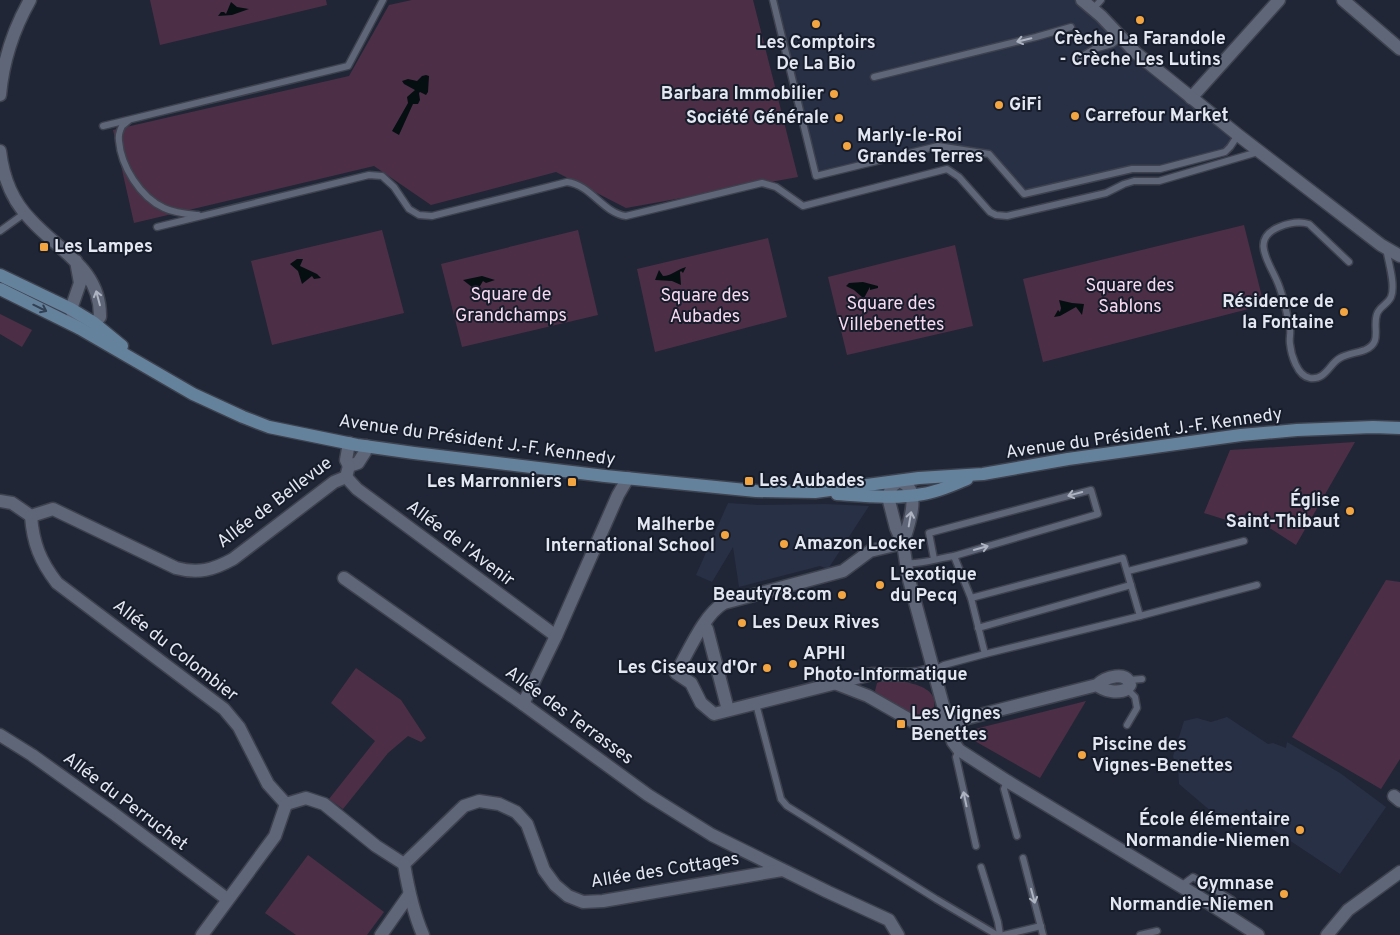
<svg xmlns="http://www.w3.org/2000/svg" width="1400" height="935" font-family="Overpass,sans-serif">
  <rect width="100%" height="100%" fill="#202635"/>
  <g fill="#283045">
    <polygon points="773,0 1082,0 1238,135 1228,149 1160,169 1132,169 1024,194 989,154 938,146 816,176"/>
    <polygon points="728,503 759,505 825,504 869,506 828,569 820,566 739,587 733,547 712,582 696,575"/>
    <polygon points="1227,717 1268,744 1273,743 1286,748 1287,742 1340,773 1386,807 1340,874 1271,828 1267,821 1246,809 1232,829 1179,784 1178,766 1175,764 1173,756 1184,721 1197,718 1211,722"/>
  </g>
  <g fill="#4c2f47">
    <polygon points="150,0 326,0 327,5 160,45"/>
    <polygon points="412,0 753,0 798,177 626,208 556,172 431,205 374,166 134,223 113,130 349,76 389,5"/>
    <polygon points="1244,225 1264,305 1043,362 1023,279"/>
    <polygon points="382,230 404,313 272,345 251,261"/>
    <polygon points="578,230 598,315 462,347 441,264"/>
    <polygon points="768,238 787,317 655,352 637,269"/>
    <polygon points="955,245 973,326 847,355 828,277"/>
    <polygon points="0,314 32,330 22,347 0,334"/>
    <polygon points="1355,442 1296,545 1246,513 1239,524 1204,513 1230,450"/>
    <polygon points="1386,580 1400,582 1400,759 1381,789 1292,737"/>
    <polygon points="356,668 401,700 426,738 421,742 408,736 388,753 343,809 329,799 375,741 331,703"/>
    <path d="M883 680C903 681 945 684 932 714L921 720 879 696 875 691 877 683Z"/>
    <polygon points="1086,701 1040,778 973,740 968,735 975,729"/>
    <polygon points="308,855 384,912 367,935 296,935 265,913"/>
  </g>
  <g fill="#050f11">
    <polygon points="231,2 237,7 249,9 232,15 218,16 221,12 224,12 226,14"/>
    <polygon points="426,75 429,76 428,92 426,95 420,92 419,93 420,100 418,104 413,104 399,135 392,131 408,103 407,97 415,90 404,84 402,81 408,79 417,81 422,76"/>
    <polygon points="297,259 303,259 300,266 317,274 321,278 314,279 312,276 302,284 298,271 290,264"/>
    <path d="M686 267 683 273 681 271 680 272 681 285 672 281 655 280 659 270 663 276C671 276 678 269 686 267Z"/>
    <polygon points="482,276 495,280 486,283 483,281 477,291 463,280"/>
    <polygon points="863,282 878,286 878,288 870,290 870,287 864,298 863,298 854,290 846,286 849,283"/>
    <polygon points="1059,300 1072,303 1084,304 1082,315 1076,307 1060,316 1054,317 1058,310 1060,312 1061,308"/>
  </g>
  <g fill="none" stroke-linecap="round" stroke-linejoin="round">
    <g stroke="#3e424f" stroke-width="9">
      <g id="service">
        <polyline points="773,0 816,176 938,146 989,154 1024,194 1132,169 1160,169 1225,152 1230,147 1238,135"/>
        <polyline points="1093,9 1101,0"/>
        <polyline points="1079,58 1094,49 1112,44 1120,38"/>
        <polyline points="874,77 1036,37 1071,27"/>
        <path d="M128 121 122 126C120 130 118 135 119 141 121 166 140 197 164 208 174 213 187 214 198 215"/>
        <polyline points="103,126 348,66 383,0"/>
        <path d="M157 227 369 175 382 176 394 187 409 209 419 215 432 216 567 182C591 185 603 213 626 216L762 183 776 187 803 206 947 169 959 177 990 212 996 215 1007 216 1106 193 1124 184 1134 181H1159L1258 152"/>
        <polyline points="0,231 25,213"/>
        <path d="M1349 262 1309 224C1299 221 1289 223 1279 227 1250 239 1269 262 1277 281 1283 294 1287 314 1290 328 1291 333 1289 339 1290 344 1291 354 1297 376 1310 378 1326 380 1329 364 1340 358 1347 354 1357 353 1365 350 1383 342 1372 328 1377 314 1379 307 1388 304 1391 297 1396 285 1388 261 1386 248"/>
        <polyline points="954,556 971,598"/>
        <path d="M905 563C921 565 938 558 954 556L1098 514 1091 490 929 533 934 559"/>
        <polyline points="1128,571 1244,541"/>
        <polyline points="978,628 1131,585"/>
        <polyline points="985,654 971,598 1123,558 1140,616"/>
        <polyline points="934,670 944,665 985,654 1140,616 1257,585"/>
        <polyline points="1130,680 1142,679"/>
        <polyline points="756,704 781,799 787,806 936,899 997,935"/>
        <polyline points="1127,725 1137,708 1135,697 1127,689"/>
        <polyline points="959,750 956,757 976,846"/>
        <polyline points="1007,781 1004,789 1017,836"/>
        <polyline points="1023,858 1043,935"/>
        <polyline points="981,867 998,922 1000,935"/>
        <polyline points="1181,886 1193,877 1232,900 1230,917"/>
        <polyline points="1004,935 1041,926"/>
        <polyline points="1140,935 1157,931"/>
      </g>
    </g>
    <g stroke="#3e424f" stroke-width="15">
      <g id="minor">
        <polyline points="1343,0 1400,49"/>
        <polyline points="1191,98 1279,0"/>
        <polyline points="349,443 346,460 349,466 358,463 365,452 366,446"/>
        <polyline points="346,477 357,489 556,636"/>
        <path d="M0 501 12 503 31 516 53 509 176 568C198 574 213 570 233 559L334 482 346 477 349 466"/>
        <path d="M31 516C33 543 40 561 57 583L224 709 239 727 268 784 286 804 306 798 324 804 376 846 404 864"/>
        <path d="M903 543C907 530 918 501 909 488 907 484 903 483 899 481L892 486 888 497 896 528 903 543 908 576 953 742 959 750 1007 781 1207 902 1258 935"/>
        <path d="M903 543 870 551 843 571 724 603C704 614 688 653 676 673L691 683 701 703 714 714 872 674 906 675 918 674 934 670"/>
        <polyline points="344,578 523,704 648,795 712,835 828,892 889,920 898,935"/>
        <polyline points="704,625 707,629 728,710"/>
        <polyline points="837,684 868,696 917,724 926,725 948,721"/>
        <polyline points="523,704 556,636 618,495 628,478"/>
        <path d="M948 723 1097 685C1105 677 1128 670 1130 685L1127 689C1118 694 1104 691 1097 685"/>
        <polyline points="0,735 32,755 113,813 227,899"/>
        <polyline points="1394,796 1400,801"/>
        <polyline points="404,864 464,806 479,801 499,804 516,812 527,824 544,870 555,885 568,896 583,902 603,901 782,870"/>
        <path d="M404 864C408 888 413 912 423 935"/>
        <polyline points="202,935 275,836 286,804"/>
        <polyline points="381,935 409,895"/>
        <polyline points="1327,935 1348,910 1400,872"/>
      </g>
    </g>
    <g stroke="#3e424f" stroke-width="15">
      <g id="tertiary">
        <polyline points="1082,0 1101,16 1136,53 1238,135 1381,245 1400,256"/>
        <path d="M0 95C3 61 13 30 30 0"/>
        <path d="M0 151C3 177 13 202 31 220 59 251 101 269 100 317L94 323 79 328 71 309 80 283 76 261"/>
      </g>
    </g>
    <g stroke="#3e424f" stroke-width="15">
      <g id="secondary">
        <polyline points="0,275 71,309 94,323 122,346"/>
        <polyline points="0,289 79,328 193,394 243,417 269,427 357,445 414,453 605,476 756,491 815,492 919,478 983,474 1068,459 1241,435 1297,430 1373,427 1400,428"/>
        <path d="M837 494C866 496 895 499 923 494 938 492 953 485 967 479"/>
      </g>
    </g>
    <use href="#service" stroke="#5f6678" stroke-width="6"/>
    <use href="#minor" stroke="#5f6678" stroke-width="12"/>
    <use href="#tertiary" stroke="#5f6678" stroke-width="12"/>
    <use href="#secondary" stroke="#65829d" stroke-width="12"/>
  </g>
  <defs><path id="oneway-shaft" d="M-6 0H5M1.5-3L5.5 0L1.5 3" fill="none" stroke-width="1.6" stroke-linecap="round" stroke-linejoin="round" transform="scale(1.25)"/></defs>
  <g stroke="#aeb3c1">
    <use href="#oneway-shaft" transform="translate(1024 40) rotate(167)"/>
    <use href="#oneway-shaft" transform="translate(98 298) rotate(-105)"/>
    <use href="#oneway-shaft" transform="translate(1075 494) rotate(165)"/>
    <use href="#oneway-shaft" transform="translate(910 519) rotate(-80)"/>
    <use href="#oneway-shaft" transform="translate(981 548) rotate(-16)"/>
    <use href="#oneway-shaft" transform="translate(965 799) rotate(-102)"/>
    <use href="#oneway-shaft" transform="translate(1033 896) rotate(75)"/>
  </g>
  <use stroke="#324053" href="#oneway-shaft" transform="translate(40 308) rotate(26)"/>
  <g fill="#f2a541" stroke="#171c2b" stroke-width="2">
    <circle cx="1140" cy="20" r="5"/>
    <circle cx="816" cy="24" r="5"/>
    <circle cx="834" cy="94" r="5"/>
    <circle cx="999" cy="105" r="5"/>
    <circle cx="1075" cy="116" r="5"/>
    <circle cx="839" cy="118" r="5"/>
    <circle cx="847" cy="146" r="5"/>
    <rect x="39" y="242" width="10" height="10" rx="2.5"/>
    <circle cx="1344" cy="312" r="5"/>
    <rect x="744" y="476" width="10" height="10" rx="2.5"/>
    <rect x="567" y="477" width="10" height="10" rx="2.5"/>
    <circle cx="1350" cy="511" r="5"/>
    <circle cx="725" cy="535" r="5"/>
    <circle cx="784" cy="544" r="5"/>
    <circle cx="880" cy="585" r="5"/>
    <circle cx="842" cy="595" r="5"/>
    <circle cx="742" cy="623" r="5"/>
    <circle cx="793" cy="664" r="5"/>
    <circle cx="767" cy="668" r="5"/>
    <rect x="896" y="719" width="10" height="10" rx="2.5"/>
    <circle cx="1082" cy="755" r="5"/>
    <circle cx="1300" cy="830" r="5"/>
    <circle cx="1284" cy="894" r="5"/>
  </g>
  <g text-anchor="middle" dominant-baseline="central" stroke-width="4" stroke-linejoin="round" paint-order="stroke">
    <g font-size="18" font-weight="bold" fill="#e3e7f2" stroke="#171c2b" text-anchor="start">
      <text x="1140" y="39" text-anchor="middle">Crèche La Farandole<tspan x="1140" dy="21">- Crèche Les Lutins</tspan></text>
      <text x="816" y="43" text-anchor="middle">Les Comptoirs<tspan x="816" dy="21">De La Bio</tspan></text>
      <text x="824" y="94" text-anchor="end">Barbara Immobilier</text>
      <text x="1009" y="105">GiFi</text>
      <text x="1085" y="116">Carrefour Market</text>
      <text x="829" y="118" text-anchor="end">Société Générale</text>
      <text x="857" y="136">Marly-le-Roi<tspan x="857" dy="21">Grandes Terres</tspan></text>
      <text x="54" y="247">Les Lampes</text>
      <text x="1334" y="302" text-anchor="end">Résidence de<tspan x="1334" dy="21">la Fontaine</tspan></text>
      <text x="759" y="481">Les Aubades</text>
      <text x="562" y="482" text-anchor="end">Les Marronniers</text>
      <text x="1340" y="501" text-anchor="end">Église<tspan x="1340" dy="21">Saint-Thibaut</tspan></text>
      <text x="715" y="525" text-anchor="end">Malherbe<tspan x="715" dy="21">International School</tspan></text>
      <text x="794" y="544">Amazon Locker</text>
      <text x="890" y="575">L'exotique<tspan x="890" dy="21">du Pecq</tspan></text>
      <text x="832" y="595" text-anchor="end">Beauty78.com</text>
      <text x="752" y="623">Les Deux Rives</text>
      <text x="803" y="654">APHI<tspan x="803" dy="21">Photo-Informatique</tspan></text>
      <text x="757" y="668" text-anchor="end">Les Ciseaux d'Or</text>
      <text x="911" y="714">Les Vignes<tspan x="911" dy="21">Benettes</tspan></text>
      <text x="1092" y="745">Piscine des<tspan x="1092" dy="21">Vignes-Benettes</tspan></text>
      <text x="1290" y="820" text-anchor="end">École élémentaire<tspan x="1290" dy="21">Normandie-Niemen</tspan></text>
      <text x="1274" y="884" text-anchor="end">Gymnase<tspan x="1274" dy="21">Normandie-Niemen</tspan></text>
    </g>
    <g font-size="18" fill="#f8d9f2" stroke="#171c2b">
      <text x="1130" y="286">Square des<tspan x="1130" dy="21">Sablons</tspan></text>
      <text x="511" y="295">Square de<tspan x="511" dy="21">Grandchamps</tspan></text>
      <text x="705" y="296">Square des<tspan x="705" dy="21">Aubades</tspan></text>
      <text x="891" y="304">Square des<tspan x="891" dy="21">Villebenettes</tspan></text>
    </g>
    <g font-size="18" fill="#e3e7f2" stroke="#171c2b">
      <text transform="translate(1144 434) rotate(-8)">Avenue du Président J.-F. Kennedy</text>
      <text transform="translate(477 441) rotate(8)">Avenue du Président J.-F. Kennedy</text>
      <text transform="translate(275 503) rotate(-37)">Allée de Bellevue</text>
      <text transform="translate(460 544) rotate(37)">Allée de l'Avenir</text>
      <text transform="translate(175 651) rotate(38)">Allée du Colombier</text>
      <text transform="translate(569 716) rotate(36)">Allée des Terrasses</text>
      <text transform="translate(125 802) rotate(37)">Allée du Perruchet</text>
      <text transform="translate(665 871) rotate(-9)">Allée des Cottages</text>
    </g>
  </g>
</svg>
